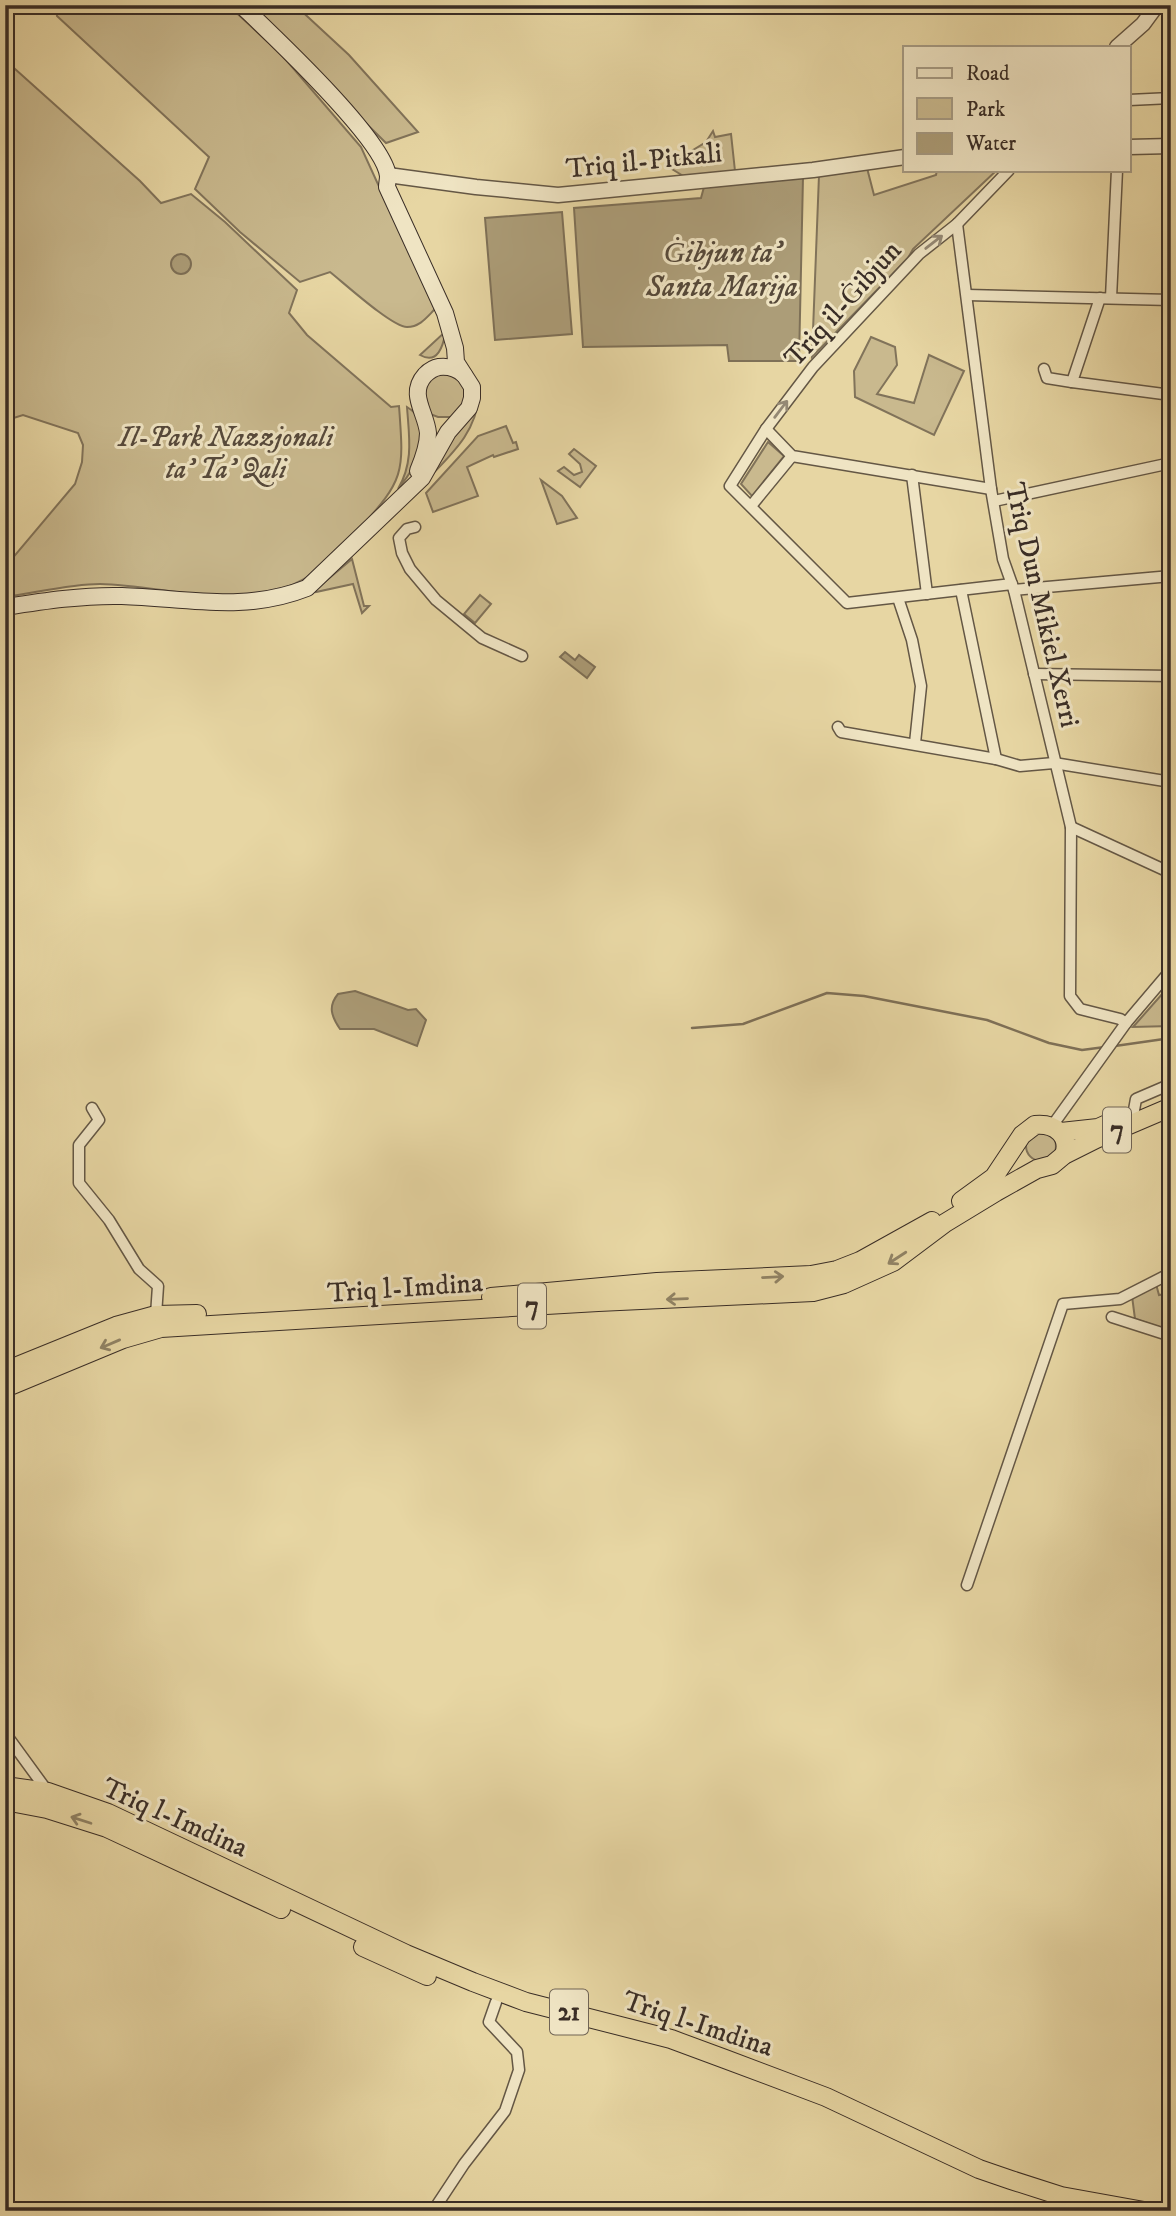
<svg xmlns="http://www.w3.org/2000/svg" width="1176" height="2216" font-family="'IM FELL DW Pica',serif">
  <rect width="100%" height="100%" fill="#e7d6a3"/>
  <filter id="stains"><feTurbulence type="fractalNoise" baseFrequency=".00286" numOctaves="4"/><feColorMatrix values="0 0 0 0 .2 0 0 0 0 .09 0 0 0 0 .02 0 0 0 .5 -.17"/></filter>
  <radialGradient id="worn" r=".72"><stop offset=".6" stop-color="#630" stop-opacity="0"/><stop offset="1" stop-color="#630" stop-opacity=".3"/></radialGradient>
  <g fill="#c9b98e" stroke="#81735a" stroke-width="2">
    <path d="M56 5H228L281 54 361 147 435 309C427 317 420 327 407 327 392 327 344 283 330 272L300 282 240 232 195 189 209 157 57 16Z"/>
    <polygon points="246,5 295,5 349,55 418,132 386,143"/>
    <path d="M5 60 140 181 161 203 191 194 225 222 297 290 289 313 307 335 391 407 399 406C404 473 405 479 359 529 342 547 325 567 304 579 242 614 166 585 100 584 70 584 35 593 5 597V567L75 484 82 462 83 445 78 433 23 415 7 420 5 427Z"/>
    <polygon points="713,131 715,137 731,134 735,171 685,177 667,166 706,142"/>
    <polygon points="867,168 874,195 936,175 937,170 997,170 913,249 908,258 812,357 819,175"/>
    <path d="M446 331C443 346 438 365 420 355Z"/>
    <polygon points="871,337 895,347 897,365 877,394 914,403 929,355 964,371 934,435 855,397 854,371"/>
    <polygon points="449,372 465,386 466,401 452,417 438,417 430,414 423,385 433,374"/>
    <path d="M479 395C476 435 449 456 423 484Z"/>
    <path d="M407 407C440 427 416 467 398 489 414 462 409 436 407 407Z"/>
    <polygon points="506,426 513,443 516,442 518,449 494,457 493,455 467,467 478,496 433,512 426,493 478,436"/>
    <polygon points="768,442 784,456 752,496 741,484"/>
    <polygon points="574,449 596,466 580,487 558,471 564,467 574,475 582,472 580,464 569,454"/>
    <polygon points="541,480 562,496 577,518 557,524"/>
    <polygon points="352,559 364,606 369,606 362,613 353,584 316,592 315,590"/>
    <polygon points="480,595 491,604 475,623 464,614"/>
    <polygon points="1171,984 1171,1026 1133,1027"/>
    <circle cx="1041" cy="1146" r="15"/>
    <polygon points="1156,1284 1159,1295 1171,1293 1171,1331 1135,1319 1132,1296"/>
  </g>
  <g fill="#ac9d78" stroke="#7e7057" stroke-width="2">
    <polygon points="803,177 799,361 729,361 727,345 583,347 574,208 701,198 704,187"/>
    <polygon points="562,212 572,334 495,340 485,218"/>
    <circle cx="181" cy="264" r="10"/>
    <polygon points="565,652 575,660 579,655 595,667 587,678 560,657"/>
    <path d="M355 991 408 1010 416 1009 426 1020 417 1046 374 1029H340C331 1016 328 1006 338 994Z"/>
  </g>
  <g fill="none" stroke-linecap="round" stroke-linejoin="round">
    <g stroke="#7e7057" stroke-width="2.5">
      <polyline points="692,1028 743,1024 827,993 864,996 987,1020 1049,1043 1082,1050 1105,1047"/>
      <polyline points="1115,1046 1171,1038"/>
    </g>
    <g stroke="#645745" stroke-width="13">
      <g id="minor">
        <polyline points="1129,100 1171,98"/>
        <polyline points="1009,170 957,224 919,254 813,367 766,429 730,486 847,603 1012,584"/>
        <polyline points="957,224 991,489 1003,559 1014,590 1071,827 1070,996 1080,1009 1120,1019 1126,1023"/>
        <polyline points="967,295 1171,300"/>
        <polyline points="1100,298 1072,382 1171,395"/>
        <polyline points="1111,298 1117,170"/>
        <polyline points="1044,369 1047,378 1072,382"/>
        <polyline points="766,429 792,456 991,489"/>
        <polyline points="912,475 927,594"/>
        <polyline points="994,501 1171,463"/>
        <polyline points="751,506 792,456"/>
        <polyline points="415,527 407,529 399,538 402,553 410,569 436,600 482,638 522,656"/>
        <polyline points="961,590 996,759"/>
        <polyline points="1014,590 1171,576"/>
        <polyline points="898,598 912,640 921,686 915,743"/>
        <polyline points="1034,674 1171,676"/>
        <polyline points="838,727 841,732 996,759 1020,766 1054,763 1171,782"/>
        <polyline points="1071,827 1171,873"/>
        <polyline points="92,1108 99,1120 79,1145 79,1183 109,1220 139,1269 158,1286 156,1315"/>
        <polyline points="1134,1110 1136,1099 1171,1084"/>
        <polyline points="1052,1126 1126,1023 1171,970"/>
        <polyline points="1112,1317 1171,1336"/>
        <polyline points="967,1585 1063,1304 1120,1299 1171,1273"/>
        <polyline points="5,1733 48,1792"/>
        <polyline points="433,2211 464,2164 505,2111 519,2070 517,2052 489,2022 496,2002"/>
      </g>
    </g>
    <g stroke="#645745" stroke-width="17">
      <g id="tertiary">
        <polyline points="1117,47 1143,24 1157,5"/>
        <polyline points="1129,147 1171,146"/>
        <polyline points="388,175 476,187 558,195 813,170 905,157"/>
      </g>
    </g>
    <g stroke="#392d26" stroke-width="18">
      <g id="secondary">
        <path d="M418 471C423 459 428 446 428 433 426 412 408 394 425 375 429 371 433 368 439 367 449 366 457 368 464 375"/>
        <path d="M5 607C44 601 83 595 122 596 187 598 244 613 307 588L422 478 448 432 469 408 472 398V387L456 362 455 348 445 313 387 187C387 184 388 180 388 176 384 139 271 34 241 5"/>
      </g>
    </g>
    <g stroke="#392d26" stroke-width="20">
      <g id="trunk">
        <polyline points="1061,1132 1098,1128 1109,1123"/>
        <path d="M961 1201 994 1177 1022 1135 1035 1125C1054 1123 1071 1135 1064 1155"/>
        <polyline points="491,1297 657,1282 811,1275 837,1270 860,1261 932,1221"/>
        <polyline points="5,1371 116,1326 156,1315 197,1314"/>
        <polyline points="5,1388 123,1339 161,1328 598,1302 813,1292 844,1284 893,1262 945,1223 996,1192 1037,1169 1052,1165 1064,1155 1096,1139 1171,1107"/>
        <polyline points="5,1786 48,1792 108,1813 406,1954 473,1982 526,2002 671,2039 725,2059 826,2097 979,2169 1011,2180 1061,2196 1144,2211"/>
        <polyline points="5,1801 47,1809 107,1828 281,1909"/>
        <polyline points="363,1947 427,1976"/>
      </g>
    </g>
    <use href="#minor" stroke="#efe4c3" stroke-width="10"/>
    <use href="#tertiary" stroke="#efe4c3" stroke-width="14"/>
    <use href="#secondary" stroke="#efe4c3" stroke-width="16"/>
    <use href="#trunk" stroke="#e7d6a3" stroke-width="18"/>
  </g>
  <defs><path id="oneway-shaft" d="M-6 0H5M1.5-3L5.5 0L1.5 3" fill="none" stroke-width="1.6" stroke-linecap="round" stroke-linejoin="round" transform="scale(1.75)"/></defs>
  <g stroke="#948874">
    <use href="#oneway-shaft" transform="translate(934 242) rotate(-38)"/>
    <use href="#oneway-shaft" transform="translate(781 409) rotate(-53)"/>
  </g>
  <g stroke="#908264">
    <use href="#oneway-shaft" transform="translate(897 1258) rotate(147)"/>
    <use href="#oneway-shaft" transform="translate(773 1277) rotate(-3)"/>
    <use href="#oneway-shaft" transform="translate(677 1299) rotate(178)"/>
    <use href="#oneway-shaft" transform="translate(110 1344) rotate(157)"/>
    <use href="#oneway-shaft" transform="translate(81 1820) rotate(-162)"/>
  </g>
  <g text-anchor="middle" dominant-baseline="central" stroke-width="6" stroke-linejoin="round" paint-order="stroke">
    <g fill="#efe4c3" stroke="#706455" stroke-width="2">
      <rect x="1103" y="1107.5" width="28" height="45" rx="5"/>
      <rect x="518" y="1283.5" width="28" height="45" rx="5"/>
      <rect x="550" y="1989.5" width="38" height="45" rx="5"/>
    </g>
    <g font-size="26" font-weight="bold" fill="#392d26">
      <text x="1117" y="1130">7</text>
      <text x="532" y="1306">7</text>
      <text x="569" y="2012">21</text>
    </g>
    <g font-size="28" fill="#392d26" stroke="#efe4c3">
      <text transform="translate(644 161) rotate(-6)">Triq il-Pitkali</text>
      <text transform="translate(843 304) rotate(-48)">Triq il-Ġibjun</text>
      <text transform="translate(1042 605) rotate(77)">Triq Dun Mikiel Xerri</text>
      <text transform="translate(405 1288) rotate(-4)">Triq l-Imdina</text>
      <text transform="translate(175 1818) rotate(24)">Triq l-Imdina</text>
      <text transform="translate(698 2024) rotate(18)">Triq l-Imdina</text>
    </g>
    <g font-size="28" font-style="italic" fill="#56493b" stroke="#efe4c3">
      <text x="226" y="437">Il-Park Nazzjonali<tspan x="226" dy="32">ta' Ta' Qali</tspan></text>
    </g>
    <g font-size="30" font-style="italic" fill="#56493a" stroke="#efe4c3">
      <text x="722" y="253">Ġibjun ta'<tspan x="722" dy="34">Santa Marija</tspan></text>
    </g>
  </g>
  <rect width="1176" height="2216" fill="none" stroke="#e7d6a3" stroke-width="28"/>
  <rect x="7" y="7" width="1162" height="2202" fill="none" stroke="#392d26" stroke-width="3.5"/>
  <rect x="14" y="14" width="1148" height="2188" fill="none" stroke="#392d26" stroke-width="2"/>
  <rect x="903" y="46" width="228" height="126" fill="#efe4c3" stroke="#a69b84" stroke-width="2"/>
  <rect x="917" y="68" width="35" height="10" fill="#efe4c3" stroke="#a69b84" stroke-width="2"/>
  <text x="966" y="80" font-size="21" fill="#392d26">Road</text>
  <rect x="917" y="98" width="35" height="21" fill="#c9b98e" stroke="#a69b84" stroke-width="2"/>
  <text x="966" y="116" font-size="21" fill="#392d26">Park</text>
  <rect x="917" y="133" width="35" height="21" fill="#ac9d78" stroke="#a69b84" stroke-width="2"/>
  <text x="966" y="150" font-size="21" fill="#392d26">Water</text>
  <rect width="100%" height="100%" filter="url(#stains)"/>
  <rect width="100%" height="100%" fill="url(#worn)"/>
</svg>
